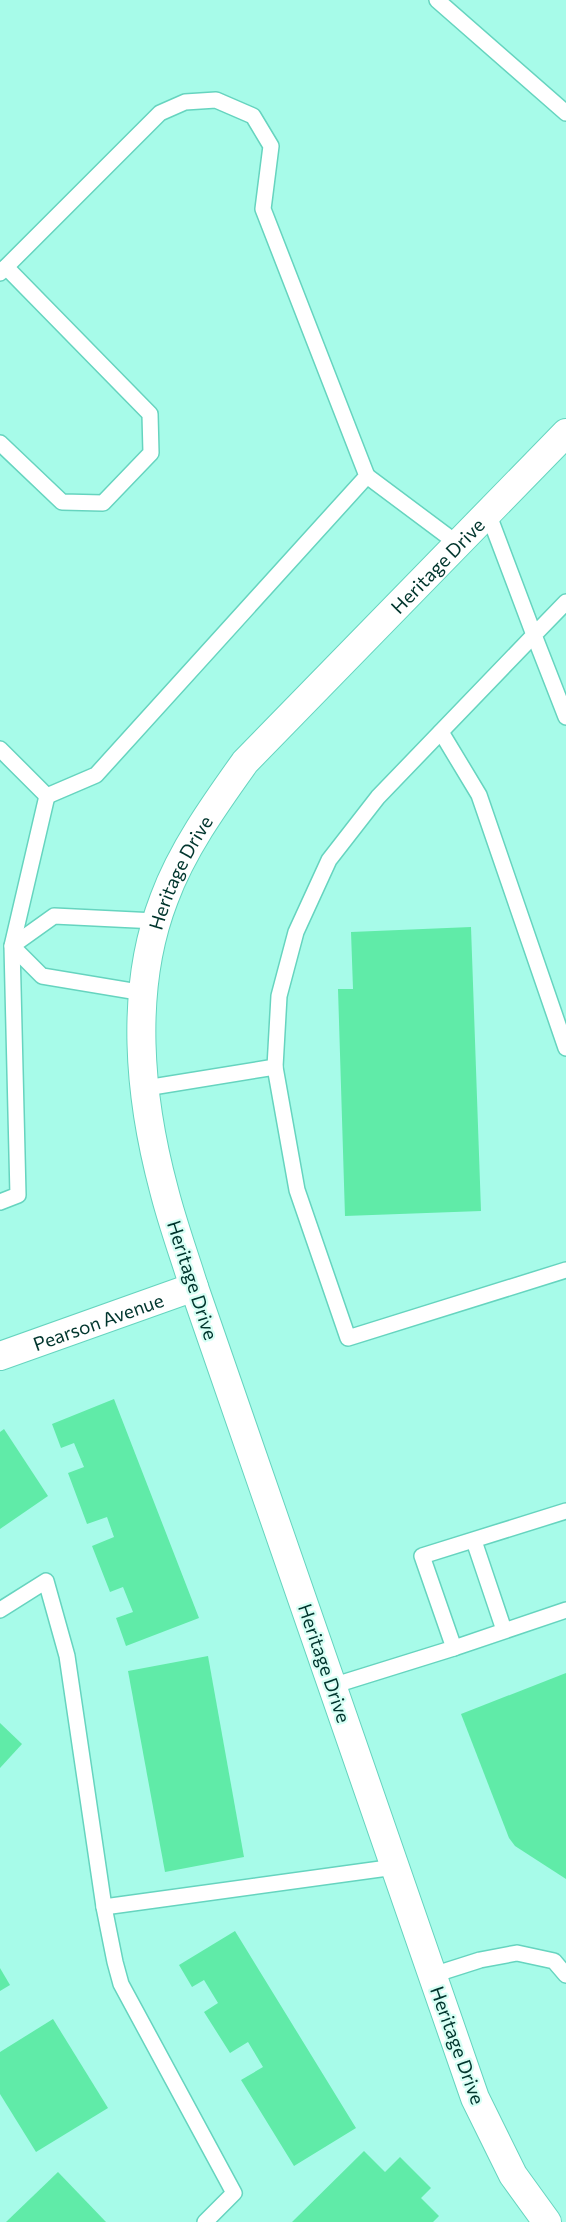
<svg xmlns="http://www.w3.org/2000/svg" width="566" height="2222" font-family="Commissioner,sans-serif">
  <rect width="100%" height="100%" fill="#a7fbe9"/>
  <g fill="#60eba8">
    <polygon points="471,927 481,1211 345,1216 338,989 353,989 351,932"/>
    <polygon points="114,1399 199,1618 126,1646 116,1618 133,1612 123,1587 110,1592 92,1546 114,1537 107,1517 87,1524 68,1473 84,1467 74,1443 61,1448 52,1424"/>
    <polygon points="4,1429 48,1496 0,1529 0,1432"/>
    <polygon points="208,1656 244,1857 165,1872 128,1671"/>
    <polygon points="566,1673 566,1879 515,1846 509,1838 461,1714"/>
    <polygon points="0,1723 22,1744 0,1768"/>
    <polygon points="235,1931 356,2128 294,2166 241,2080 263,2067 248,2042 230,2053 204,2012 218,2003 204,1980 192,1987 179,1965"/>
    <polygon points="0,1968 10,1985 0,1991"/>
    <polygon points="53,2019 108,2108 36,2152 0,2094 0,2052"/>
    <polygon points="364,2151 385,2172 400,2157 431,2188 421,2198 439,2216 433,2222 292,2222"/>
    <polygon points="58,2172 106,2222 6,2222"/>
  </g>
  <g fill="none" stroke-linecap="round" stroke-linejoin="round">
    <g stroke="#66d4bf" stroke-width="18">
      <g id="service">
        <polyline points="437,0 566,113"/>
        <polyline points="0,273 160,113 185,102 216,100 253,116 271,146 263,209 367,476 96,775 47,796"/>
        <polyline points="0,443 62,502 103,503 151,453 150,414 6,267"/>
        <polyline points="367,476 458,544"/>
        <polyline points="566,602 534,635 566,717"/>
        <polyline points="441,732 479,795 566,1048"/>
        <polyline points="0,749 47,796"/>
        <polyline points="144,993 42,976 12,946 54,916 156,921"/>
        <polyline points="275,1067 297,1190 348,1338 566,1270"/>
        <polyline points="146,1088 275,1067 279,996 296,932 329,860 378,797 534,635 488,513"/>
        <polyline points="0,1202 18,1195 12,946 47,796"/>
        <polyline points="474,1541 504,1630"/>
        <polyline points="0,1610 46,1581 67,1656 104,1907 115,1962 121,1984 234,2193 205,2222"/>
        <polyline points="454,1648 566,1610"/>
        <polyline points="332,1686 454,1648 422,1556 566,1511"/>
        <polyline points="104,1907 395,1867"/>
        <polyline points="433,1975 480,1960 517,1953 554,1961 566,1975"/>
      </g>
    </g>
    <g stroke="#66d4bf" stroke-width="30">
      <g id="minor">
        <path id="s1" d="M0 1356 194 1287"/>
        <path id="s2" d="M547 2222 513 2175 475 2098 194 1287C184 1255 172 1222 164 1190 139 1097 129 990 164 899 182 850 215 804 245 762L566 433"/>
      </g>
    </g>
    <use href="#service" stroke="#fff" stroke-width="15"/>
    <use href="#minor" stroke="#fff" stroke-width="28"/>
  </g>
  <g text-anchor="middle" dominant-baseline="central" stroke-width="4.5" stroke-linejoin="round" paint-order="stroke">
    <g font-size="19" fill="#01352d" stroke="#d7fff5">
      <text stroke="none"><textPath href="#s2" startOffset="1834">Heritage Drive</textPath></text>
      <text stroke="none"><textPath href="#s2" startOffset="1430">Heritage Drive</textPath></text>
      <text transform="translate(193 1280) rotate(72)">Heritage Drive</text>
      <text stroke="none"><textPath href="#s1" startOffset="104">Pearson Avenue</textPath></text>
      <text transform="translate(325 1663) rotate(71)">Heritage Drive</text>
      <text transform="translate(458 2045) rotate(70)">Heritage Drive</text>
    </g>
  </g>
</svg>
